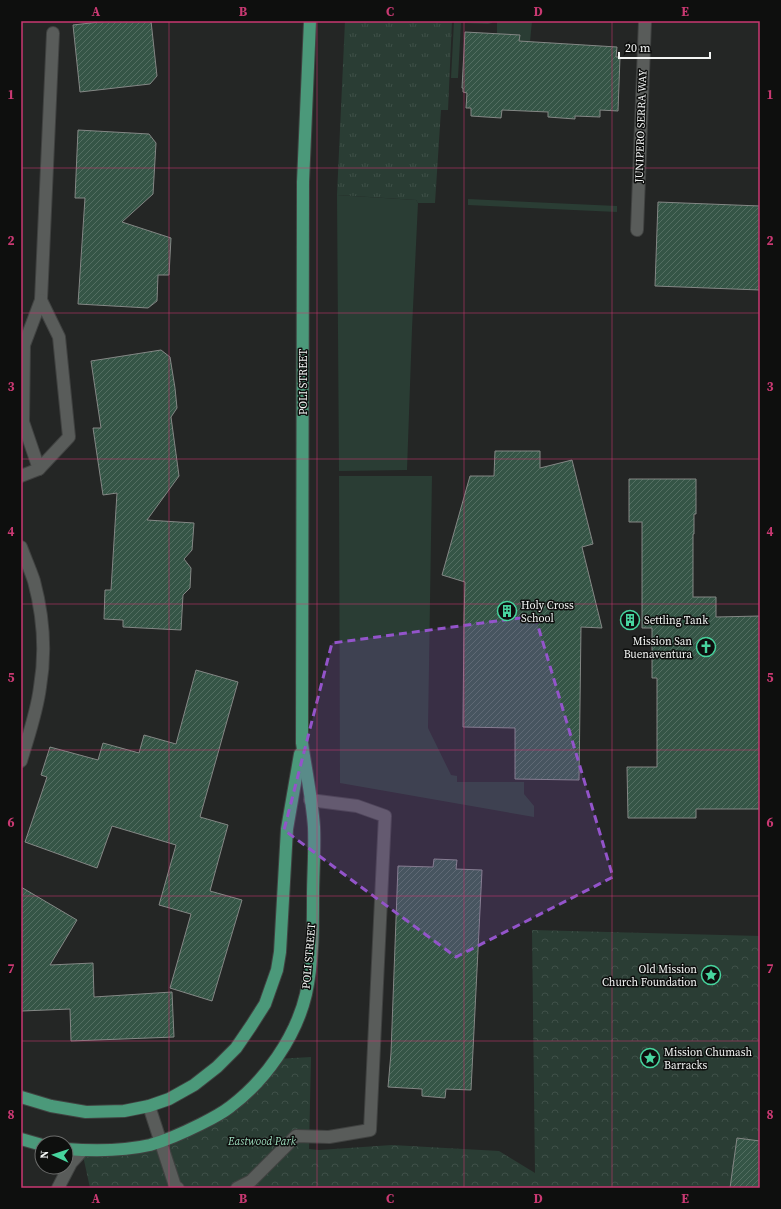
<svg xmlns="http://www.w3.org/2000/svg" width="781" height="1209" font-family="'Source Serif 4',serif">
  <defs>
    <pattern id="grass-tufts" width="24" height="20" patternUnits="userSpaceOnUse"><rect width="24" height="20" fill="#2a3d34"/><path d="M3 7l-1-3M5 7V3M7 7l1-3M15 17l-1-3M17 17v-4M19 17l1-3" fill="none" stroke="#3f5048"/></pattern>
    <pattern id="park-crowns" width="20" height="18" patternUnits="userSpaceOnUse"><rect width="20" height="18" fill="#2a3d34"/><path d="M2 6a3 3 0 1 1 6 0M12 15a3 3 0 1 1 6 0" fill="none" stroke="#3f5048"/></pattern>
    <pattern id="building-hatch" width="6" height="6" patternUnits="userSpaceOnUse"><rect width="6" height="6" fill="#355546"/><path d="M-1 1l2-2M0 6l6-6M5 7l2-2" fill="none" stroke="#536e61"/></pattern>
  </defs>
  <rect width="100%" height="100%" fill="#242625"/>
  <polygon fill="url(#grass-tufts)" points="345,21 452,21 448,110 441,110 435,203 418,203 416,200 337,195"/>
  <polygon fill="url(#park-crowns)" points="532,930 760,936 760,1188 90,1188 82,1151 138,1147 210,1120 276,1059 311,1057 309,1149 319,1150 392,1145 499,1151 535,1173"/>
  <g fill="#2a3d34">
    <polygon points="454,21 492,21 492,23 488,24 461,23 458,78 451,78"/>
    <polygon points="497,21 532,21 530,42 518,74 520,35 497,34"/>
    <polygon points="337,195 416,200 418,203 412,329 407,470 339,471"/>
    <polygon points="468,199 617,206 617,212 468,205"/>
    <polygon points="339,476 432,476 428,728 451,775 457,776 457,782 524,782 524,794 534,806 534,817 340,783"/>
  </g>
  <g fill="url(#building-hatch)" stroke="#848785">
    <polygon points="108,21 151,21 157,76 150,84 80,92 73,25"/>
    <polygon points="465,32 520,35 519,41 617,47 616,57 620,57 618,111 600,110 600,117 575,116 575,119 548,117 548,112 502,110 501,118 471,116 471,108 466,108 467,93 463,92 463,88 462,88"/>
    <polygon points="78,130 149,134 156,143 153,194 122,222 171,238 169,275 158,275 157,301 148,308 78,304 85,198 75,198"/>
    <polygon points="658,202 760,206 760,290 655,286"/>
    <polygon points="161,350 170,357 175,388 177,408 171,417 179,476 147,520 194,523 192,550 184,559 191,568 190,588 183,595 181,630 123,627 123,620 104,619 105,590 111,590 117,493 103,495 93,428 101,428 91,361"/>
    <polygon points="495,451 540,451 540,468 572,460 593,544 582,547 602,628 581,627 579,780 515,779 515,728 463,727 464,617 465,582 442,575 470,476 494,476"/>
    <polygon points="629,479 696,479 696,514 694,514 694,534 693,534 693,597 716,597 716,617 760,616 760,809 696,809 696,818 628,818 627,767 657,767 657,678 652,678 652,628 642,628 642,522 629,522"/>
    <polygon points="196,670 238,682 200,817 228,825 210,891 242,900 212,1001 170,988 191,914 159,905 176,845 112,826 97,868 25,842 47,777 41,775 50,747 98,760 103,743 139,753 144,735 176,744"/>
    <polygon points="434,859 457,860 456,869 482,870 471,1090 446,1089 445,1098 422,1096 422,1089 388,1087 391,1053 398,866 433,867"/>
    <polygon points="21,887 77,920 50,965 93,963 94,997 172,992 174,1037 71,1041 70,1009 22,1011 21,1013"/>
    <polygon points="737,1138 760,1141 760,1188 730,1188"/>
  </g>
  <g fill="none" stroke-linecap="round" stroke-linejoin="round">
    <g stroke="#404241" stroke-width="14">
      <g id="minor">
        <polyline points="637,230 645,21"/>
        <polyline points="39,469 23,422 24,345 41,300 53,33"/>
        <polyline points="21,476 39,469 69,437 59,337 41,300"/>
        <path d="M21 547C25 558 30 569 34 581 43 615 46 652 40 687 37 712 28 737 21 761"/>
        <polyline points="149,1106 175,1186 178,1188"/>
        <polyline points="58,1188 71,1163 82,1151"/>
        <polyline points="237,1188 251,1181 296,1136 329,1137 370,1130 385,816 357,806 310,800"/>
      </g>
    </g>
    <g stroke="#404241" stroke-width="14">
      <g id="major">
        <polyline points="21,1097 51,1106 86,1112 124,1111 149,1106 169,1099 194,1085 217,1067 236,1048 251,1026 265,1004 277,970 280,952 287,829 300,754"/>
        <polyline points="21,1139 42,1145"/>
        <path d="M66 1149C93 1151 124 1151 150 1145 168 1140 185 1132 201 1124 211 1119 221 1114 230 1107 265 1081 296 1037 306 994 313 962 313 929 313 897 313 874 315 850 314 827 312 799 306 771 302 743L303 182 310 21"/>
      </g>
    </g>
    <use href="#minor" stroke="#595c5a" stroke-width="12"/>
    <use href="#major" stroke="#4b997a" stroke-width="12"/>
  </g>
  <path fill="#9354ca" fill-opacity="0.2" stroke="#9354ca" stroke-width="3" stroke-dasharray="8 5" stroke-linejoin="round" d="M535 616 613 877 456 957 284 830 332 643Z"/>
  <path fill="none" stroke="#c93972" stroke-width="1" stroke-opacity="0.55" d="M169 21V1188M317 21V1188M464 21V1188M612 21V1188M21 168H760M21 313H760M21 459H760M21 604H760M21 750H760M21 896H760M21 1041H760"/>
  <defs>
    <g id="building-ring" transform="scale(1)"><circle r="9.5" fill="#0e0f0e" stroke="#47d49e" stroke-width="1.5"/><path d="M-4-6H4V6H1V3H-1V6H-4ZM-2.5-4.3h1.7v1.8h-1.7ZM.8-4.3h1.7v1.8H.8ZM-2.5-1h1.7V.8h-1.7ZM.8-1h1.7V.8H.8Z" fill="#47d49e"/></g>
    <g id="church-ring" transform="scale(1)"><circle r="9.5" fill="#0e0f0e" stroke="#47d49e" stroke-width="1.5"/><path d="M-1.2-6h2.4v3.5h3.3v2.4h-3.3V6h-2.4V-.1h-3.3v-2.4h3.3Z" fill="#47d49e"/></g>
    <g id="sight-ring" transform="scale(1)"><circle r="9.5" fill="#0e0f0e" stroke="#47d49e" stroke-width="1.5"/><path d="M0-6L1.8-2.2L6-1.7L2.9 1.2L3.7 5.4L0 3.3L-3.7 5.4L-2.9 1.2L-6-1.7L-1.8-2.2Z" fill="#47d49e"/></g>
  </defs>
  <g fill-rule="evenodd">
    <use href="#building-ring" x="507" y="611"/>
    <use href="#building-ring" x="630" y="620"/>
    <use href="#church-ring" x="706" y="647"/>
    <use href="#sight-ring" x="711" y="975"/>
    <use href="#sight-ring" x="650" y="1058"/>
  </g>
  <g text-anchor="middle" dominant-baseline="central" stroke-width="3" stroke-linejoin="round" paint-order="stroke">
    <g font-size="11" fill="#f3f5f4" stroke="#0e0f0e">
      <text transform="translate(641 126) rotate(-88)">JUNIPERO SERRA WAY</text>
      <text transform="translate(303 382) rotate(-90)">POLI STREET</text>
      <text transform="translate(309 956) rotate(-85)">POLI STREET</text>
    </g>
    <g font-size="11" fill="#f3f5f4" stroke="#0e0f0e" text-anchor="start">
      <text x="521" y="605">Holy Cross<tspan x="521" dy="13">School</tspan></text>
      <text x="644" y="620">Settling Tank</text>
      <text x="692" y="641" text-anchor="end">Mission San<tspan x="692" dy="13">Buenaventura</tspan></text>
      <text x="697" y="969" text-anchor="end">Old Mission<tspan x="697" dy="13">Church Foundation</tspan></text>
      <text x="664" y="1052">Mission Chumash<tspan x="664" dy="13">Barracks</tspan></text>
    </g>
    <g font-size="11" font-style="italic" fill="#9bd9bb" stroke="#0e0f0e">
      <text x="262" y="1141">Eastwood Park</text>
    </g>
  </g>
  <rect width="781" height="1209" fill="none" stroke="#0e0f0e" stroke-width="44"/>
  <g transform="translate(54 1155) rotate(273)"><circle r="19" fill="#0e0f0e" stroke="#6a6b6a"/>
  <path d="M0-3L7 15L0 10L-7 15Z" fill="#47d49e"/>
  <text y="-6" font-size="11" font-weight="bold" text-anchor="middle" fill="#f3f5f4">N</text>
  </g>
  <path d="M619 52v6h91v-6" fill="none" stroke="#f3f5f4" stroke-width="2"/>
  <text x="625" y="52" font-size="12" fill="#f3f5f4" stroke="#0e0f0e" stroke-width="3" paint-order="stroke">20 m</text>
  <rect x="22" y="22" width="737" height="1165" fill="none" stroke="#c93972" stroke-width="1.5"/>
  <g font-size="13" text-anchor="middle" font-weight="bold" fill="#c93972">
    <text x="96" y="16">A</text>
    <text x="243" y="16">B</text>
    <text x="390" y="16">C</text>
    <text x="538" y="16">D</text>
    <text x="685" y="16">E</text>
    <text x="11" y="99">1</text>
    <text x="770" y="99">1</text>
    <text x="11" y="245">2</text>
    <text x="770" y="245">2</text>
    <text x="11" y="391">3</text>
    <text x="770" y="391">3</text>
    <text x="11" y="536">4</text>
    <text x="770" y="536">4</text>
    <text x="11" y="682">5</text>
    <text x="770" y="682">5</text>
    <text x="11" y="827">6</text>
    <text x="770" y="827">6</text>
    <text x="11" y="973">7</text>
    <text x="770" y="973">7</text>
    <text x="11" y="1119">8</text>
    <text x="770" y="1119">8</text>
    <text x="96" y="1203">A</text>
    <text x="243" y="1203">B</text>
    <text x="390" y="1203">C</text>
    <text x="538" y="1203">D</text>
    <text x="685" y="1203">E</text>
  </g>
</svg>
